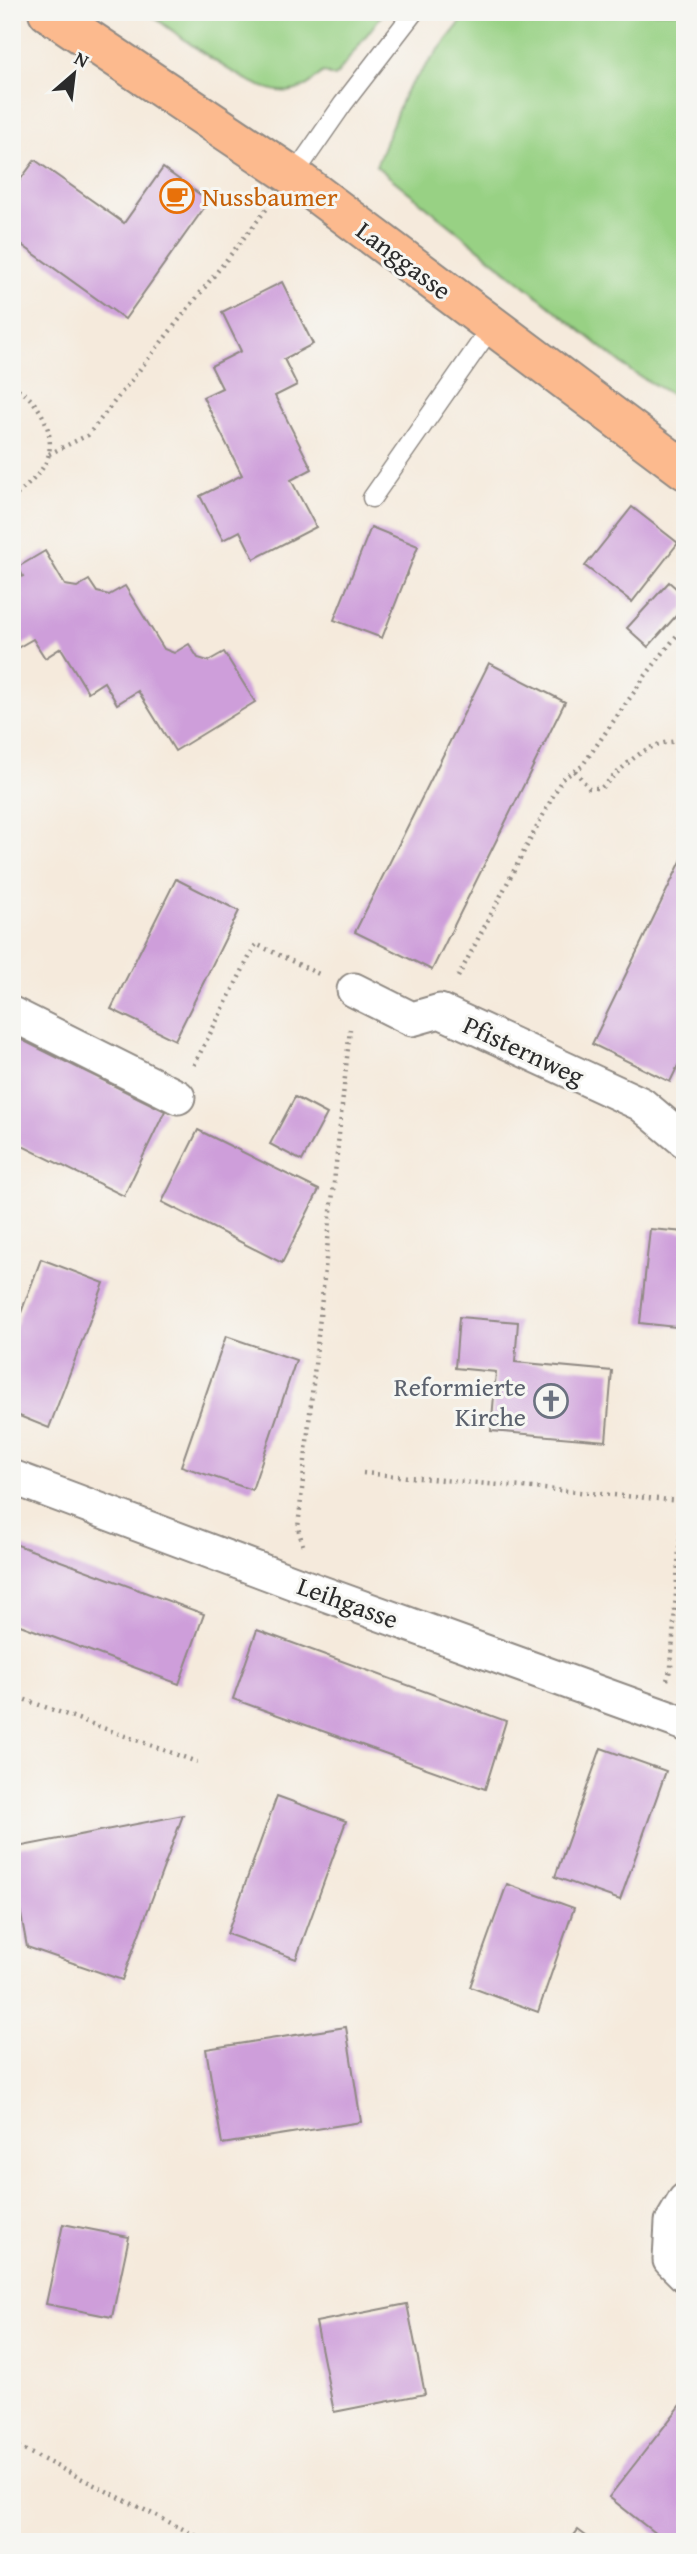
<svg xmlns="http://www.w3.org/2000/svg" width="697" height="2554" font-family="'Gentium Book Plus',serif">
  <rect width="100%" height="100%" fill="#f6f6f2"/>
  <filter id="ink" filterUnits="userSpaceOnUse"><feTurbulence type="fractalNoise" baseFrequency=".0143" numOctaves="2"/><feDisplacementMap in="SourceGraphic" scale="14" xChannelSelector="R" yChannelSelector="G"/><feConvolveMatrix kernelMatrix="1 2 1 2 8 2 1 2 1" color-interpolation-filters="sRGB"/></filter>
  <filter id="wash" filterUnits="userSpaceOnUse"><feTurbulence type="fractalNoise" baseFrequency=".00686" numOctaves="4" result="noise"/><feDisplacementMap in="SourceGraphic" scale="28" xChannelSelector="R" yChannelSelector="G"/><feGaussianBlur stdDeviation="1.57" result="paint"/><feColorMatrix in="noise" values="0 0 0 0 0 0 0 0 0 0 0 0 0 0 0 0 0 1.4 0 .05"/><feComposite in="paint" operator="in"/></filter>
  <g filter="url(#wash)">
    <rect width="100%" height="100%" fill="#f5eadc"/>
    <g fill="#98d184" stroke="#627e58" stroke-width="2">
      <path d="M147 12H384L335 77 323 72C313 81 305 89 291 91 255 98 178 34 147 12Z"/>
      <polygon points="469,12 685,12 685,402 632,372 376,166 405,92"/>
    </g>
    <g id="blocks">
      <g fill="#ce9eda">
        <polygon points="35,160 124,223 163,168 209,201 125,319 12,238 12,191"/>
        <polygon points="282,282 313,344 284,359 297,385 275,396 312,469 291,480 316,527 254,559 240,531 223,540 200,496 242,475 203,397 222,388 211,366 241,351 222,312"/>
        <polygon points="632,507 678,543 632,602 585,566"/>
        <polygon points="371,527 418,546 382,638 334,620"/>
        <polygon points="45,551 65,585 77,587 89,580 97,592 109,595 125,586 164,649 174,653 189,644 198,658 208,661 224,652 255,702 175,751 138,691 117,704 104,682 88,692 61,648 45,658 33,639 12,651 12,582 23,576 18,567"/>
        <polygon points="669,582 685,596 685,606 648,647 627,628"/>
        <polygon points="489,663 565,702 432,970 355,932"/>
        <polygon points="685,853 685,1051 670,1082 592,1044"/>
        <polygon points="176,879 239,911 175,1040 111,1009"/>
        <polygon points="12,1035 165,1111 124,1196 12,1141"/>
        <polygon points="295,1097 327,1114 302,1161 270,1144"/>
        <polygon points="198,1130 319,1190 282,1263 162,1202"/>
        <polygon points="650,1229 685,1232 685,1328 640,1323"/>
        <polygon points="41,1259 104,1283 49,1428 12,1413 12,1337"/>
        <polygon points="459,1317 518,1322 515,1362 612,1371 606,1441 491,1431 496,1372 455,1368"/>
        <polygon points="226,1336 296,1360 252,1490 181,1466"/>
        <polygon points="12,1543 204,1614 179,1684 12,1622"/>
        <polygon points="257,1630 506,1721 485,1789 233,1699"/>
        <polygon points="601,1748 666,1771 620,1900 555,1877"/>
        <polygon points="277,1796 346,1821 296,1959 227,1934"/>
        <polygon points="183,1815 122,1980 27,1947 12,1866 12,1848"/>
        <polygon points="507,1884 574,1908 538,2012 470,1987"/>
        <polygon points="346,2027 361,2122 222,2144 206,2049"/>
        <polygon points="63,2224 129,2237 112,2317 46,2304"/>
        <polygon points="407,2304 425,2394 334,2412 316,2322"/>
        <polygon points="685,2400 685,2542 666,2542 609,2497"/>
        <polygon points="578,2530 594,2542 569,2542"/>
      </g>
    </g>
  </g>
  <g filter="url(#ink)">
    <use href="#blocks" fill-opacity="0" stroke="#908a84" stroke-width="2"/>
    <g fill="none" stroke-linecap="round" stroke-linejoin="round">
      <g stroke="#908a84" stroke-width="21">
        <g id="service">
          <polyline points="293,176 343,104 414,12"/>
          <polyline points="372,498 492,326"/>
        </g>
      </g>
      <g stroke="#908a84" stroke-width="37">
        <g id="minor">
          <polyline points="354,990 412,1019 440,1011 641,1104 685,1141"/>
          <polyline points="12,1014 178,1097"/>
          <polyline points="12,1477 297,1584 685,1724"/>
          <polyline points="685,2200 672,2222 670,2260 685,2275"/>
        </g>
      </g>
      <g stroke="#908a84" stroke-width="42">
        <polyline id="primary" points="48,12 293,176 685,470"/>
      </g>
      <g stroke="#908a84" stroke-width="4.5" stroke-dasharray="2 5" stroke-linecap="butt">
        <path d="M12 386C36 397 54 426 49 453 46 471 25 487 12 499"/>
        <polyline points="49,454 88,435 269,206"/>
        <path d="M575 771 589 788H601C627 765 646 738 685 742"/>
        <polyline points="458,977 562,779 582,766 646,675 685,625"/>
        <polyline points="194,1065 256,944 321,975"/>
        <polyline points="363,1473 681,1501"/>
        <polyline points="303,1545 298,1528 350,1029"/>
        <polyline points="667,1680 671,1667 685,1460"/>
        <polyline points="12,1695 197,1762"/>
        <polyline points="12,2444 209,2542"/>
      </g>
      <use href="#service" stroke="#fff" stroke-width="18"/>
      <use href="#minor" stroke="#fff" stroke-width="33"/>
      <use href="#primary" stroke="#fcba8e" stroke-width="38"/>
    </g>
  </g>
  <defs>
    <g id="cafe-ring" transform="scale(1.75)"><circle r="9.5" fill="#f6f6f2" stroke="#e8710a" stroke-width="1.5"/><path d="M-5.5-4.5H6V0H3Q3 3.5 0 3.5H-2.5Q-5.5 3.5-5.5 0ZM3-3.2v2h1.7v-2ZM-6 4.5H4V6H-6Z" fill="#e8710a"/></g>
    <g id="church-ring" transform="scale(1.75)"><circle r="9.5" fill="#f6f6f2" stroke="#6b7280" stroke-width="1.5"/><path d="M-1.2-6h2.4v3.5h3.3v2.4h-3.3V6h-2.4V-.1h-3.3v-2.4h3.3Z" fill="#6b7280"/></g>
  </defs>
  <g fill-rule="evenodd">
    <use href="#cafe-ring" x="177" y="196"/>
    <use href="#church-ring" x="551" y="1401"/>
  </g>
  <g text-anchor="middle" dominant-baseline="central" stroke-width="6" stroke-linejoin="round" paint-order="stroke">
    <g font-size="26" fill="#c56008" stroke="#f6f6f2" text-anchor="start">
      <text x="202" y="196">Nussbaumer</text>
    </g>
    <g font-size="26" fill="#2b2b2b" stroke="#f6f6f2">
      <text transform="translate(404 260) rotate(37)">Langgasse</text>
      <text transform="translate(524 1050) rotate(25)">Pfisternweg</text>
      <text transform="translate(348 1602) rotate(20)">Leihgasse</text>
    </g>
    <g font-size="26" fill="#5b616d" stroke="#f6f6f2" text-anchor="end">
      <text x="526" y="1386">Reformierte<tspan x="526" dy="30">Kirche</tspan></text>
    </g>
  </g>
  <rect width="697" height="2554" fill="none" stroke="#f6f6f2" stroke-width="42"/>
  <g transform="translate(74 74) rotate(28)" stroke="#f6f6f2" stroke-width="5" paint-order="stroke">
  <path d="M0-5L12 26L0 18L-12 26Z" fill="#2b2b2b"/>
  <text y="-10" font-size="19" font-weight="bold" text-anchor="middle" fill="#2b2b2b">N</text>
  </g>
</svg>
